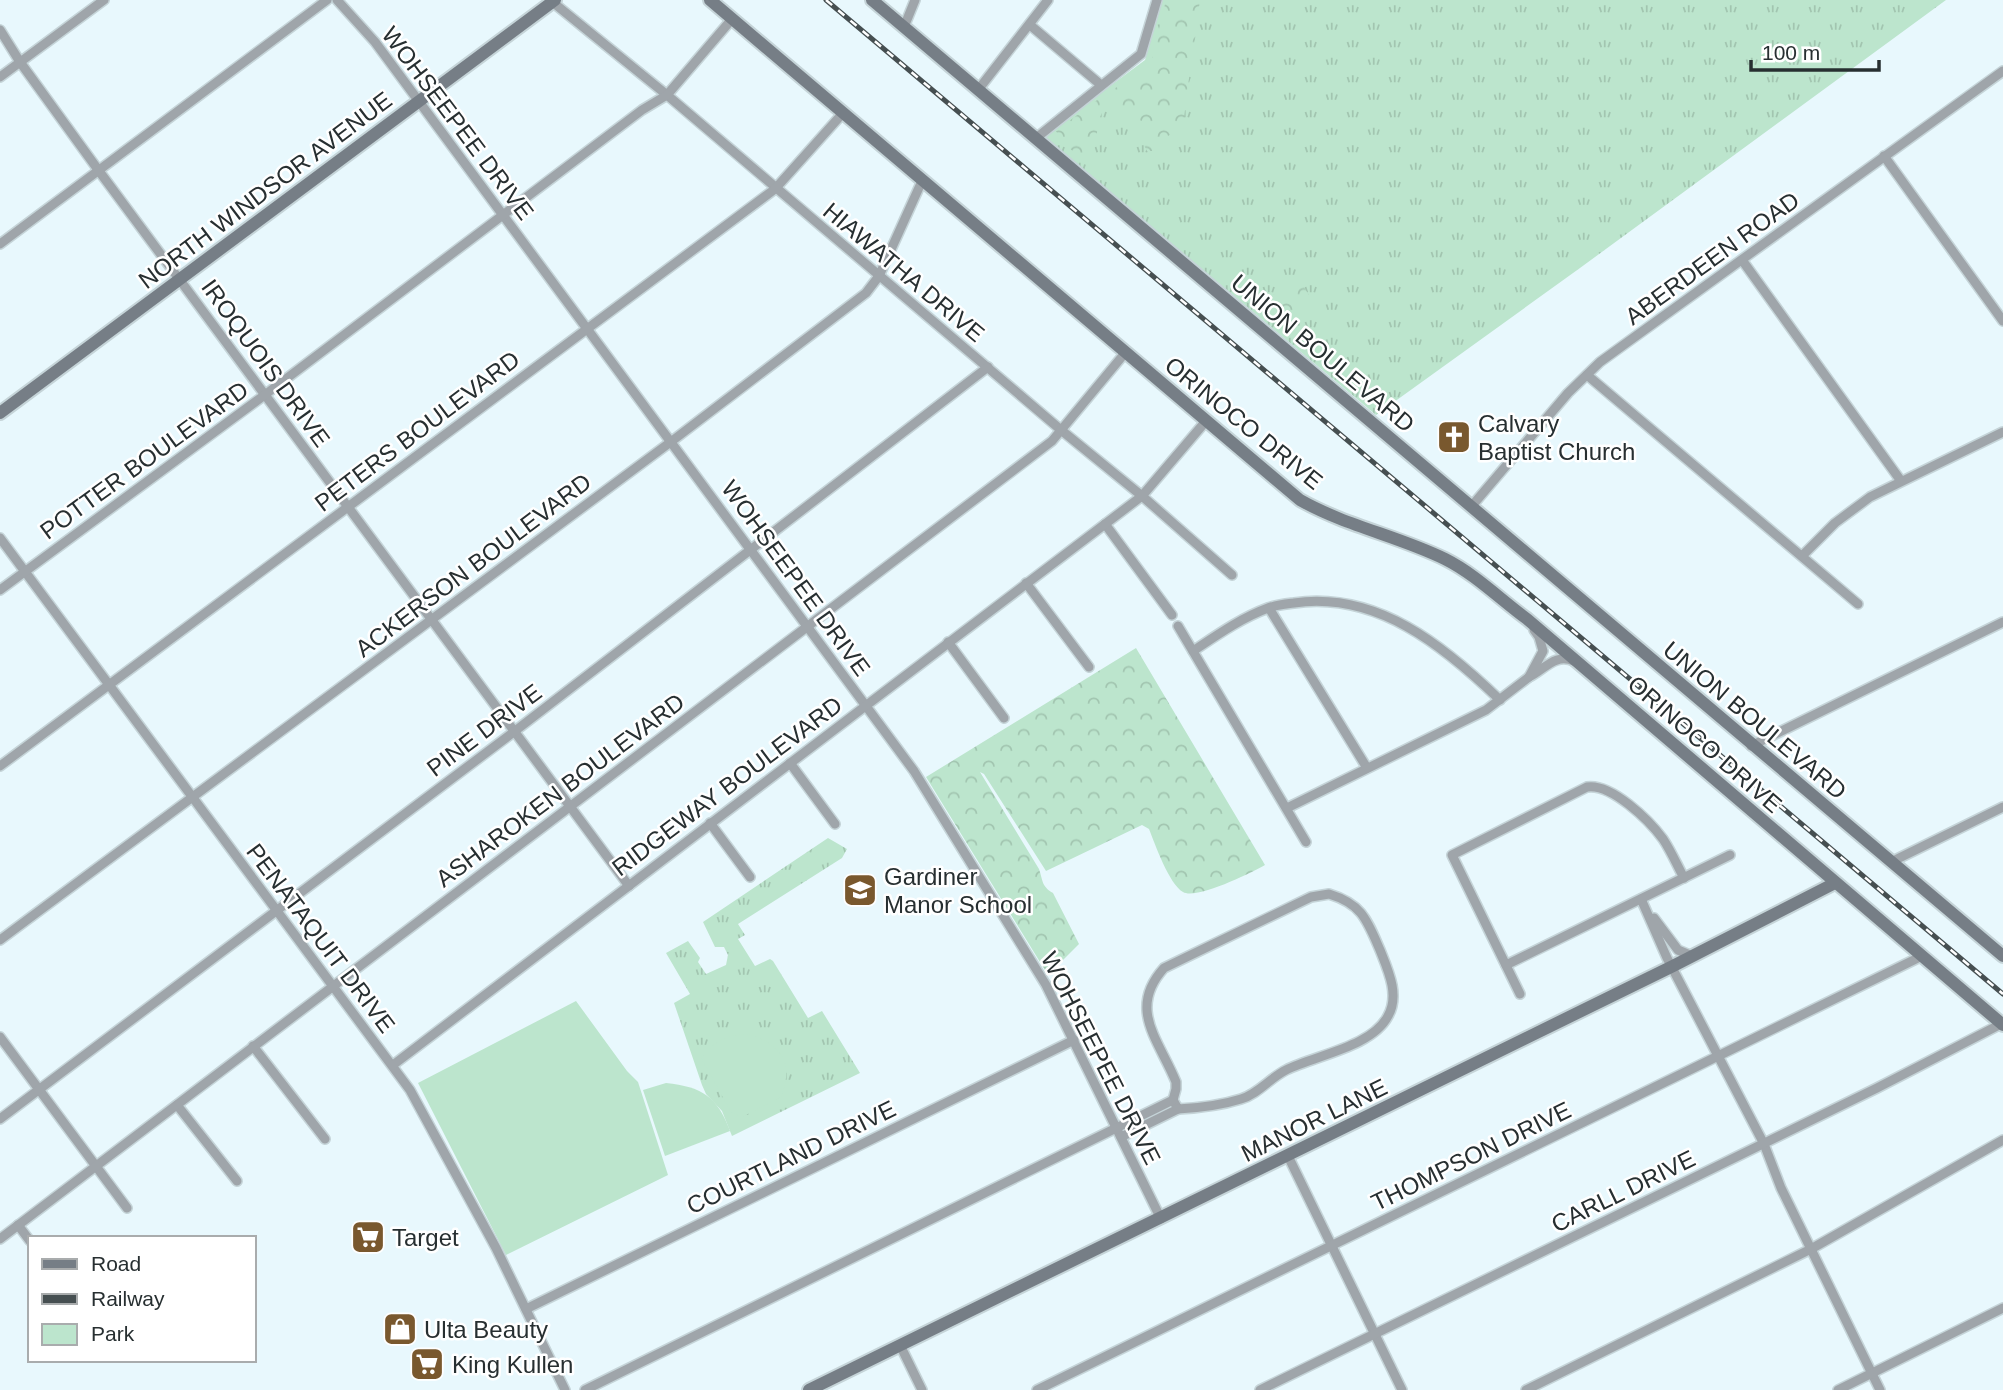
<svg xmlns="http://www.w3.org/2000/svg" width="2003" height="1390" font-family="Helvetica,sans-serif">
  <defs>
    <pattern id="grass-tufts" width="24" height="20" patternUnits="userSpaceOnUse" patternTransform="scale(1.75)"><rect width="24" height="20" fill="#bce5cd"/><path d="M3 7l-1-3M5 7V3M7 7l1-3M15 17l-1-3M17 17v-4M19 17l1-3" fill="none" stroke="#a2c5b0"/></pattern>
    <pattern id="forest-crowns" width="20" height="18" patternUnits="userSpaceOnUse" patternTransform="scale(1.75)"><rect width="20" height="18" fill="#bce5cd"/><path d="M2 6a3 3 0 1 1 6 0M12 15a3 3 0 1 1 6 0" fill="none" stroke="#a2c5b0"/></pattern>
  </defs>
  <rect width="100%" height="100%" fill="#e8f8fd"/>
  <g fill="url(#grass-tufts)">
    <polygon points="1162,0 1946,0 1580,268 1376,415 1043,136 1145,60"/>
    <polygon points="828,838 847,849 842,858 738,924 745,935 738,939 755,966 770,959 773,961 808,1018 822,1011 860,1073 732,1136 722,1111 706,1094 702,1085 674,1003 690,994 666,953 688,941 700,958 698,962 706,974 726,965 728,955 724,947 715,947 703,922"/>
  </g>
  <g fill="url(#forest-crowns)">
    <path d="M1166 0H1201C1196 13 1198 25 1195 39 1190 69 1186 98 1183 128L1166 137 1153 151H1147L1144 145 1153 132C1147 118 1136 122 1126 113 1120 108 1119 105 1112 102 1088 118 1105 149 1085 161L1063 143 1056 131 1109 91 1132 80 1146 69 1152 58Z"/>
    <polygon points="1298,278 1309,295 1299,323 1314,340 1321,354 1354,383 1356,390 1354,391 1251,302 1249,297 1260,293 1276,295 1294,279"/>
    <path d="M1136 648 1265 865C1251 873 1196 900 1183 892 1169 884 1155 844 1149 829L1142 825 1046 871 984 774 980 772 1039 869C1043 880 1041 886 1053 893L1079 944 1048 975 926 777Z"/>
  </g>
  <g fill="#bce5cd">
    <polygon points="576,1001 627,1071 638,1082 668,1175 506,1255 418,1083"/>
    <path d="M751 1034C783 1048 794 1063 781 1097L742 1117 731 1112 701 1058C717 1039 726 1035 751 1034Z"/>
    <path d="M666 1083C702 1087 717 1096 730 1131L665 1156 643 1090Z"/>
  </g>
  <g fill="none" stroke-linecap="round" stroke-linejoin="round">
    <g stroke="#c5d4d8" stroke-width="12">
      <g id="street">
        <polyline points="337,0 375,42 914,771 1046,985 1161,1219"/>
        <polyline points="550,0 667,95 1061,430 1142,496 1232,575"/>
        <polyline points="1030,25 1101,85"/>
        <polyline points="904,27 915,0"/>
        <polyline points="0,30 20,62 99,171 629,886"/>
        <polyline points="0,77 104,0"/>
        <polyline points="978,90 1048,0"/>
        <polyline points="1035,139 1141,54 1157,0"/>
        <polyline points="1884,156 2003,321"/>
        <polyline points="0,244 327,0"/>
        <polyline points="1742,260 1901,481"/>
        <polyline points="1587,375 1858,604"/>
        <polyline points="1471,507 1568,393 1600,362 2003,71"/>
        <polyline points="1105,524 1172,615"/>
        <polyline points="0,538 410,1090 496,1248 565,1390"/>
        <polyline points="1802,556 1835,523 1870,497 2003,432"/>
        <polyline points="1026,583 1089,667"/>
        <polyline points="0,590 266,394 642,110 667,95 732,19"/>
        <polyline points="1269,608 1367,768"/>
        <polyline points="1178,626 1306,842"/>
        <path d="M1534 630 1539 637 1543 651 1529 677C1545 669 1555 653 1574 661"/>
        <polyline points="948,642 1004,718"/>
        <path d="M1193 651C1217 635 1241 618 1268 608 1276 605 1286 604 1294 603 1377 591 1444 646 1500 700"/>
        <polyline points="1751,746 2003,622"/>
        <polyline points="790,763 835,824"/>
        <polyline points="0,766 775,189 843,113"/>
        <polyline points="1287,808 1486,710 1529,677"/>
        <polyline points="710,823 750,877"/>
        <polyline points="1891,862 2003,807"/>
        <path d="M1329 894C1362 904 1367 920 1380 950 1388 970 1400 995 1388 1016 1372 1047 1316 1055 1286 1070 1270 1078 1258 1094 1241 1099 1222 1105 1198 1108 1178 1109L1173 1100 1176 1089V1082C1159 1040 1127 1009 1164 968L1311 897Z"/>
        <polyline points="1641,899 1667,958 1764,1144 1781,1188 1880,1390"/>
        <polyline points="1654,918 1678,950 1692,956"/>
        <polyline points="0,940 672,441 866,293 879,276 922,181"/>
        <polyline points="1506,965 1730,855"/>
        <path d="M1520 994 1452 855 1587 787C1611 783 1649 820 1663 839 1671 851 1677 865 1684 878"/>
        <polyline points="0,1037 127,1208"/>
        <polyline points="253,1046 325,1139"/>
        <polyline points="393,1065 1142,496 1206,421"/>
        <polyline points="177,1105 237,1181"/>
        <polyline points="0,1119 515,731 988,367"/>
        <polyline points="1121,1137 1178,1109"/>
        <polyline points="1288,1156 1402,1390"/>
        <polyline points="18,1225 30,1241"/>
        <polyline points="0,1239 1052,441 1125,353"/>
        <polyline points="526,1309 1074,1040"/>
        <polyline points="900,1345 922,1390"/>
        <polyline points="585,1390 1173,1100"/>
        <polyline points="1037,1390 1922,956"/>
        <polyline points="1260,1390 1877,1088 2001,1024"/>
        <polyline points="1526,1390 1811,1249 2003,1140"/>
        <polyline points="1838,1390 2003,1308"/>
      </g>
    </g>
    <g stroke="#c5d4d8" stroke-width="16">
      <g id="secondary">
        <path d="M710 0 1300 500C1346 526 1398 536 1445 559 1475 574 1501 600 1527 619L2003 1025"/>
        <polyline points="872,0 2003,956"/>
        <polyline points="0,413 555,0"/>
        <polyline points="809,1390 1673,966 1835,883"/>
      </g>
    </g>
    <use href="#street" stroke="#9fa5aa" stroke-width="9"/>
    <use href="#secondary" stroke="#767e86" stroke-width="12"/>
    <g stroke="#464f51" stroke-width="5">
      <polyline id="rail" points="826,0 2003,994"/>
    </g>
    <use href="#rail" stroke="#fff" stroke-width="2.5" stroke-dasharray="8" stroke-linecap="butt"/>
  </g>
  <defs>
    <g id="church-square" transform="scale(1.75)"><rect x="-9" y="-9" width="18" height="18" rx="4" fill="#79582e" stroke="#fff"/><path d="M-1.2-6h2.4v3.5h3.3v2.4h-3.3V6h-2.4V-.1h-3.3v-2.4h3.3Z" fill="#fff"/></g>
    <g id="school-square" transform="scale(1.75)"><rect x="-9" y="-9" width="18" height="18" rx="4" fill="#79582e" stroke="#fff"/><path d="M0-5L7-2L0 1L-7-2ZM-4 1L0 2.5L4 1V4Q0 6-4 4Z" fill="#fff"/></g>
    <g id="supermarket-square" transform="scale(1.75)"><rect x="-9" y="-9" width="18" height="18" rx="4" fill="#79582e" stroke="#fff"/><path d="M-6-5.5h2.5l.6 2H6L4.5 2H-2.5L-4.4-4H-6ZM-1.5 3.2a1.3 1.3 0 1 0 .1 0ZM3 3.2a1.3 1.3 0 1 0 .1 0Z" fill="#fff"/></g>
    <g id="shop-square" transform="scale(1.75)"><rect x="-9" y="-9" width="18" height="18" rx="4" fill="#79582e" stroke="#fff"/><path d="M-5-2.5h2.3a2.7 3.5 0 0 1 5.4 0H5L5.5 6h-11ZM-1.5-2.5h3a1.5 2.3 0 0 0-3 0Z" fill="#fff"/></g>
  </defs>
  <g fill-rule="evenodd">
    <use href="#church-square" x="1454" y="437"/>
    <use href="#school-square" x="860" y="890"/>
    <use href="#supermarket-square" x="368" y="1237"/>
    <use href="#shop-square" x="400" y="1329"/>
    <use href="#supermarket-square" x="427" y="1364"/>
  </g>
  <g text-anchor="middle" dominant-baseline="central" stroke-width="5" stroke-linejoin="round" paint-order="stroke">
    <g font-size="24" fill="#272f31" stroke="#fff">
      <text transform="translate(458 123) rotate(53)">WOHSEEPEE DRIVE</text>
      <text transform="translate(265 190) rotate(-37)">NORTH WINDSOR AVENUE</text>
      <text transform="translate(1712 258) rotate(-36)">ABERDEEN ROAD</text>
      <text transform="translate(904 272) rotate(40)">HIAWATHA DRIVE</text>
      <text transform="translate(1323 353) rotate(40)">UNION BOULEVARD</text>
      <text transform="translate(266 363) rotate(54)">IROQUOIS DRIVE</text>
      <text transform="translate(1244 423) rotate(39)">ORINOCO DRIVE</text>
      <text transform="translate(417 431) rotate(-37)">PETERS BOULEVARD</text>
      <text transform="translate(144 460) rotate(-36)">POTTER BOULEVARD</text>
      <text transform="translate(473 565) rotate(-37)">ACKERSON BOULEVARD</text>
      <text transform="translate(796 578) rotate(54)">WOHSEEPEE DRIVE</text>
      <text transform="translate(1755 720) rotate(40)">UNION BOULEVARD</text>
      <text transform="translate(484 730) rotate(-37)">PINE DRIVE</text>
      <text transform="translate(1705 744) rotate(41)">ORINOCO DRIVE</text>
      <text transform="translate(727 786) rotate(-37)">RIDGEWAY BOULEVARD</text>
      <text transform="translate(560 790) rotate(-37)">ASHAROKEN BOULEVARD</text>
      <text transform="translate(321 938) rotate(53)">PENATAQUIT DRIVE</text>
      <text transform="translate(1101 1058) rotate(63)">WOHSEEPEE DRIVE</text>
      <text transform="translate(1314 1120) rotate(-26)">MANOR LANE</text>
      <text transform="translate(1471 1156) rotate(-26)">THOMPSON DRIVE</text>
      <text transform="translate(791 1157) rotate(-26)">COURTLAND DRIVE</text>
      <text transform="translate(1623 1191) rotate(-26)">CARLL DRIVE</text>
    </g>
    <g font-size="24" fill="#272f31" stroke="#fff" text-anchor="start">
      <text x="1478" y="423">Calvary<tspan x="1478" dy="28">Baptist Church</tspan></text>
      <text x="884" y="876">Gardiner<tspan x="884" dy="28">Manor School</tspan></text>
      <text x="392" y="1237">Target</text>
      <text x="424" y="1329">Ulta Beauty</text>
      <text x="452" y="1364">King Kullen</text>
    </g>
  </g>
  <rect x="28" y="1236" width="228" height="126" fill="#ffffff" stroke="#a9acad" stroke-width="2"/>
  <rect x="42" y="1259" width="35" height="10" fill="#767e86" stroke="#a9acad" stroke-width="2"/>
  <text x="91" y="1271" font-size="21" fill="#272f31">Road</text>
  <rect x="42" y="1294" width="35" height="10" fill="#464f51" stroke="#a9acad" stroke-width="2"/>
  <text x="91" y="1306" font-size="21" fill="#272f31">Railway</text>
  <rect x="42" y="1324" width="35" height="21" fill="#bce5cd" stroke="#a9acad" stroke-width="2"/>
  <text x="91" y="1341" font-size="21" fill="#272f31">Park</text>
  <path d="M1751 60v10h128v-10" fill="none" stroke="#272f31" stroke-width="3.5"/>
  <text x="1762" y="60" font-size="21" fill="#272f31" stroke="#ffffff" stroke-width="5" paint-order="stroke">100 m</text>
</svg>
